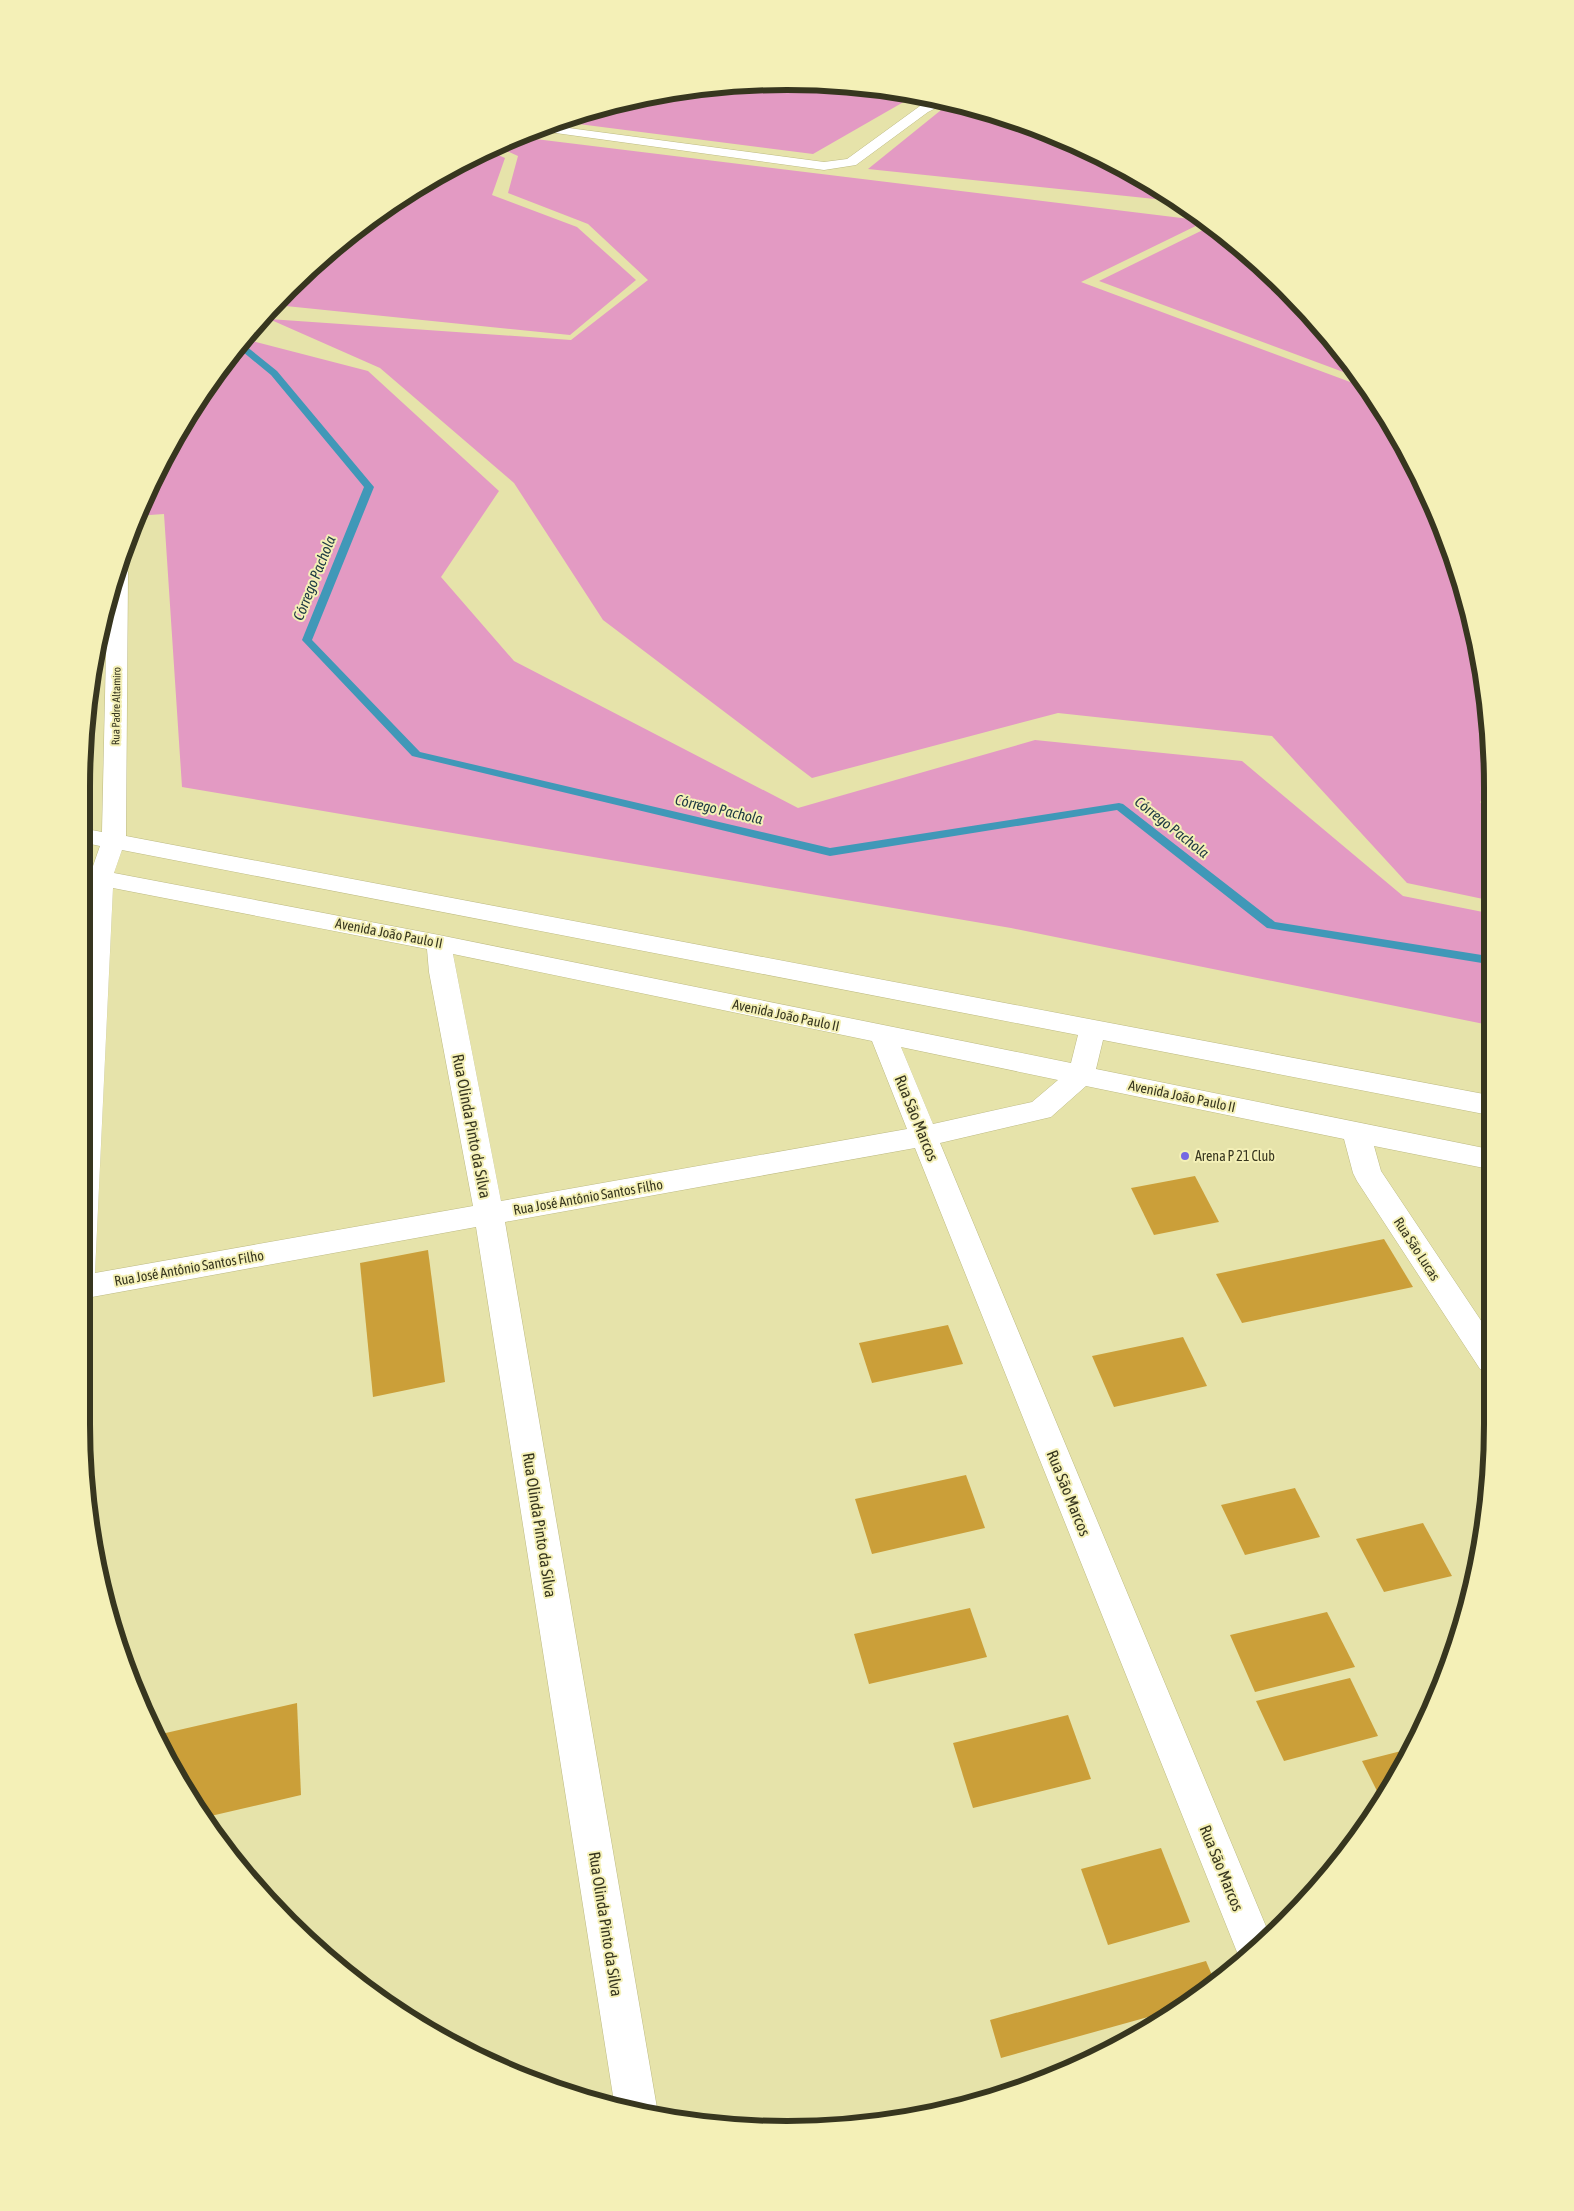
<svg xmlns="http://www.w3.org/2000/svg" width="1574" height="2211" font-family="'Asap Condensed',sans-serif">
  <rect width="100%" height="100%" fill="#e6e3aa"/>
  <g fill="#e39ac3">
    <polygon points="833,83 914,96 813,154 555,121 695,87"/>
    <polygon points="951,102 969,105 1099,154 1174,201 868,169"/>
    <polygon points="519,137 1206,221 1081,282 1361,386 1420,475 1455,560 1487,695 1487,796 1480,802 1487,809 1488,900 1407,883 1272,736 1058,713 812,778 603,620 514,483 380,368 269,319 571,340 648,280 588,224 508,193 518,156 498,147"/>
    <polygon points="489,151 505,158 492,195 577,227 636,280 570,335 276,305 321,257 434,176"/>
    <polygon points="1213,225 1317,321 1354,376 1099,281"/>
    <path d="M244 339 368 371 499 491 441 577 514 661 798 808 1035 740 1242 761 1403 896 1488 913 1489 1025 1011 928 182 787 164 514 135 516C166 454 196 390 244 339Z"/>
  </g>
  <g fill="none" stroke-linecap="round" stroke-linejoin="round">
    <polygon fill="#4098b8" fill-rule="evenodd" points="241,342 277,371 374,487 312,640 420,752 830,848 1119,803 1123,804 1275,922 1488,956 1488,964 1267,928 1117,810 830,856 412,756 302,640 364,487 271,375 237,347"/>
  </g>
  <g fill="#cb9f39">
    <polygon points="1195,1176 1219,1222 1154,1235 1131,1188"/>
    <polygon points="1384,1239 1413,1287 1242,1323 1216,1274"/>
    <polygon points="428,1250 445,1382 373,1397 360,1263"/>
    <polygon points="948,1325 963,1364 872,1383 859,1343"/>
    <polygon points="1183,1337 1207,1386 1114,1407 1092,1356"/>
    <polygon points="966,1475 985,1528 872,1554 855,1499"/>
    <polygon points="1295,1488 1320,1537 1245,1555 1221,1505"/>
    <polygon points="1423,1523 1452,1576 1384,1592 1356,1539"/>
    <polygon points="970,1608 987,1657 869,1684 854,1634"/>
    <polygon points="1327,1612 1355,1667 1255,1692 1230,1635"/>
    <polygon points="1350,1678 1378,1736 1284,1761 1256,1701"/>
    <polygon points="297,1703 301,1795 202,1818 157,1735"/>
    <polygon points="1068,1715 1091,1779 973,1808 953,1743"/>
    <polygon points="1413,1748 1408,1755 1381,1799 1362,1761"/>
    <polygon points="1161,1848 1190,1922 1108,1945 1081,1869"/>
    <polygon points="1206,1961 1214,1980 1166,2012 1001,2058 990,2020"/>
  </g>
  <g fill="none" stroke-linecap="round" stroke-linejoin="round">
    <g stroke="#bdba83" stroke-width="1">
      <g id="minor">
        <polygon points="935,100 948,102 928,112 856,165 824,170 534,130 546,125 824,162 847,159 920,106"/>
        <path d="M120 567 125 568 128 572 126 836 1489 1095V1115L1103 1040 1096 1069 1489 1149V1169L1374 1146 1381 1171 1490 1334 1491 1373 1480 1369 1357 1181 1353 1173 1344 1139 1086 1086 1051 1117 940 1143 1270 1936 1253 1954 1241 1962 915 1148 505 1222 657 2108 655 2113 614 2102 476 1227 81 1299V1009L89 883 81 882V867L92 869 100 846 81 842V828L102 832 107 607ZM122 850 1078 1035 1071 1063 439 935 114 873ZM113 888 427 949 429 972 473 1206 95 1273ZM453 954 872 1041 907 1129 501 1201ZM901 1047 1058 1080 1032 1102 933 1124Z"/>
      </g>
    </g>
    <use href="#minor" fill="#fff" fill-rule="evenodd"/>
  </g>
  <circle fill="#7668e3" stroke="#f4f0b7" stroke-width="2" cx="1185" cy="1156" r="5"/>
  <g text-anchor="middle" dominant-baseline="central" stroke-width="4" stroke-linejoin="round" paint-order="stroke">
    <g font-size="11" fill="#37361f" stroke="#f4f0b7">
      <text transform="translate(116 706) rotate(-89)">Rua Padre Altamiro</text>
    </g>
    <g font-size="14" fill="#37361f" stroke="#f4f0b7">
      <text transform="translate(389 933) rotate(11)">Avenida João Paulo II</text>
      <text transform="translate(786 1015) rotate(12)">Avenida João Paulo II</text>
      <text transform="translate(1182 1096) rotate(12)">Avenida João Paulo II</text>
      <text transform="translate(588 1197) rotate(-10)">Rua José Antônio Santos Filho</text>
      <text transform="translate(1417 1249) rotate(57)">Rua São Lucas</text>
      <text transform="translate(189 1268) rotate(-10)">Rua José Antônio Santos Filho</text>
    </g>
    <g font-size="14" fill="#37361f" stroke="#f4f0b7" text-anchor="start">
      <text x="1195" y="1156">Arena P 21 Club</text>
    </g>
    <g font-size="15" font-style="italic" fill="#1d3943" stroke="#f4f0b7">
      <text transform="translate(314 578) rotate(-68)">Córrego Pachola</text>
      <text transform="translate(719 809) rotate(13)">Córrego Pachola</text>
      <text transform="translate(1172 827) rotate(38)">Córrego Pachola</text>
    </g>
    <g font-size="16" fill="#37361f" stroke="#f4f0b7">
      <text transform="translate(917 1118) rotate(68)">Rua São Marcos</text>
      <text transform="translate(472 1126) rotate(79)">Rua Olinda Pinto da Silva</text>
      <text transform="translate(1069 1493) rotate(68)">Rua São Marcos</text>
      <text transform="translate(540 1525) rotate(81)">Rua Olinda Pinto da Silva</text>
      <text transform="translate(1222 1868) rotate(68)">Rua São Marcos</text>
      <text transform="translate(606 1924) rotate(81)">Rua Olinda Pinto da Silva</text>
    </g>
  </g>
  <path d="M0 0H1574V2211H0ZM787 90H787A697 697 0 0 1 1484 787V1424A697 697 0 0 1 787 2121H787A697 697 0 0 1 90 1424V787A697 697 0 0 1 787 90Z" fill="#f4f0b7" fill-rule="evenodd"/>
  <path fill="none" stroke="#37361f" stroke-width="6" d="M787 90H787A697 697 0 0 1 1484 787V1424A697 697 0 0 1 787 2121H787A697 697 0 0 1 90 1424V787A697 697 0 0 1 787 90Z"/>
</svg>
